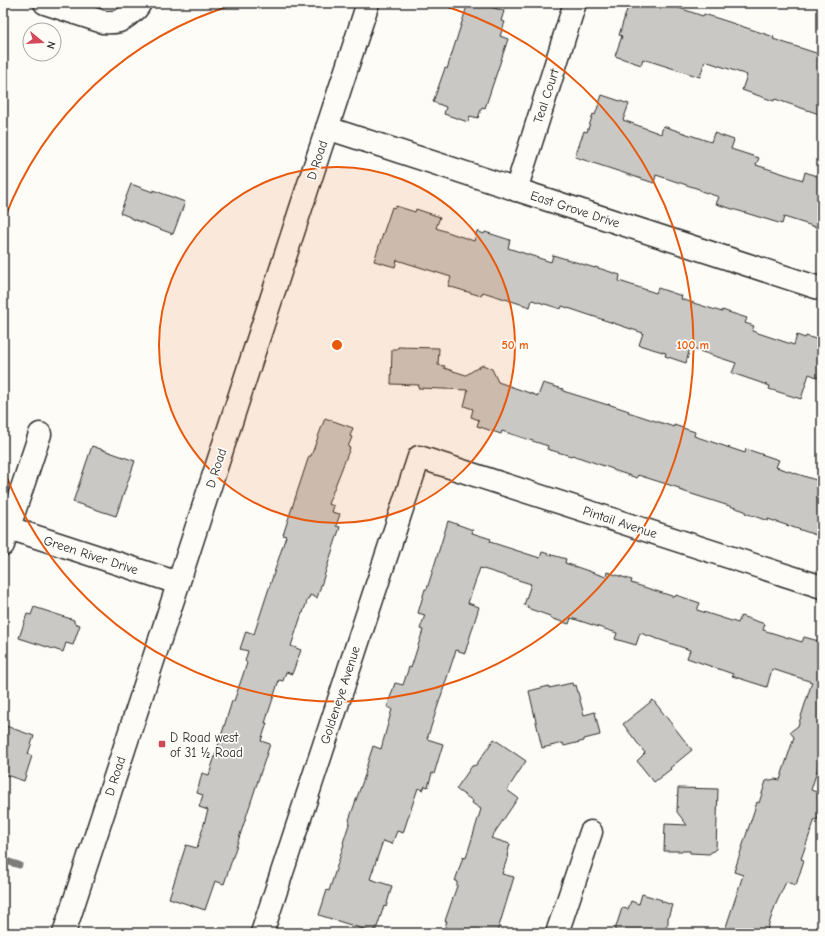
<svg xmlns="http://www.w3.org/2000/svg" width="825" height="936" font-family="'Comic Neue',sans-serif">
  <rect width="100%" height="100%" fill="#fdfcf7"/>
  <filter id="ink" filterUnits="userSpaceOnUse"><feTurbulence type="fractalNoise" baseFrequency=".025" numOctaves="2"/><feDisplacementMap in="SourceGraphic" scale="8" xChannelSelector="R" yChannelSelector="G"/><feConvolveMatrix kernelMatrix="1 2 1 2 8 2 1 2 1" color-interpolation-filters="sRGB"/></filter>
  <g filter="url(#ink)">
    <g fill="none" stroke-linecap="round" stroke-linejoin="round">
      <polyline stroke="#7e7d7b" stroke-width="7" points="3,860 19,865"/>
    </g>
    <g fill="#c9c8c4" stroke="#2b2b2b">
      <polygon points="468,3 478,3 504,11 501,21 505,22 500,36 508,39 485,108 482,107 478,118 470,116 468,122 444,114 446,107 433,102 445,68 447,69"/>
      <polygon points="629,3 664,3 703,16 704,14 729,22 774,37 773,39 822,55 822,115 775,99 774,101 742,90 747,75 705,61 700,77 643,59 641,65 615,56 622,36 619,35"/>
      <polygon points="602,95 629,104 623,120 661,134 663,126 711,142 714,133 734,140 731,149 759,158 756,165 803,180 805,172 822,178 822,229 784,217 782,224 716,204 719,197 701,191 699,189 656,175 654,183 575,157 584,131 587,132 593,114 595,115"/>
      <polygon points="131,184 153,192 153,190 185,202 173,234 130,218 130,217 120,213"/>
      <polygon points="396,206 415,212 416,209 440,217 436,228 474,241 477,231 484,234 485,232 510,240 508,248 551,262 553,255 595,268 595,267 620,275 619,281 656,293 658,288 682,296 681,299 722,312 722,310 747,318 745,323 754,326 752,331 794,345 797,335 805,338 806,336 822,341 822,379 809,374 801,399 769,389 770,386 732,373 736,363 690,348 686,363 665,356 666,353 639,345 643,333 562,306 561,309 532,300 530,307 483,292 481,296 448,286 451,277 397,260 395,267 374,261 392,207 395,208"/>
      <polygon points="398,347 439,348 438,365 445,366 444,368 466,375 479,367 483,365 492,369 498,382 538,396 543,383 563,389 563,391 608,405 608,404 629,411 628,412 674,427 674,425 695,432 694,436 745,453 746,449 779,460 776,467 822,482 822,533 817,532 816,535 768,519 768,521 745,513 745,511 679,490 679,488 638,475 637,478 613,470 613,469 572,455 571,456 547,449 548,446 502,431 501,434 477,426 479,420 471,417 473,409 464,406 468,390 418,388 419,385 391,384 392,349 397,349"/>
      <polygon points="325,418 353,428 350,436 352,437 348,447 350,448 328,504 334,506 332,512 340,514 336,526 340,527 317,598 310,595 309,598 308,598 303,613 302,613 291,646 301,650 292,674 286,672 283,681 279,680 265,723 267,723 261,741 270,744 224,884 215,881 205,910 169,898 186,845 197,848 208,810 199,807 203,795 197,793 202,773 209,775 232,701 234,701 247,663 245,661 248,651 240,649 246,631 254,634 286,536 283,535 309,456 311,456"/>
      <polygon points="92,446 135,461 116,516 73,502"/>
      <polygon points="448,521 473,530 472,533 491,539 490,542 540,558 542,552 566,559 565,563 606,577 607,572 632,580 631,583 675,597 676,595 700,603 697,610 738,623 741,616 765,624 763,630 802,642 804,637 822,642 822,755 811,790 822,794 822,805 817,820 815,819 801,859 804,860 796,885 786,882 775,906 766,933 724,933 743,875 734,872 757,802 759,803 766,781 775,779 780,780 794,737 790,732 798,726 812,682 772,669 767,687 732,676 733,674 687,658 690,650 640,633 636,645 615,639 617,633 571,618 569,624 550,618 550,616 527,608 528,606 524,605 531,584 480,568 468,603 479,607 465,653 456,650 427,739 443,744 434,774 432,773 428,787 425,786 423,790 418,788 403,833 397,831 392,844 383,841 370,879 392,886 386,907 384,906 376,930 374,929 373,932 319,915 327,890 329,891 344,844 343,843 350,821 349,820 366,772 365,771 373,746 381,749 392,709 387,707 395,683 403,685 409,667 411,668 423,630 420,629 425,615 418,613 425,589 427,589"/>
      <polygon points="34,607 74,620 74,623 80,625 73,645 66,643 63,652 19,638 27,614 31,615"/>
      <polygon points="572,683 573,686 576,685 584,715 595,712 600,735 584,739 584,741 564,746 563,743 542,748 529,691 549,686 549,688"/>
      <polygon points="653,700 692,750 670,768 671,769 654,782 637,761 645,753 623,724"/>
      <polygon points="3,725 34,736 28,754 32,756 24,781 3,774"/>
      <polygon points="494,739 526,761 507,790 518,798 491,838 510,844 507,856 508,856 502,874 514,877 497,933 443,933 447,921 445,921 457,886 457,882 455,881 463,857 466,858 481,809 472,803 473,801 456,789 472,766 476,765"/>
      <polygon points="678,788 718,789 716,849 709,854 690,853 690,851 664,851 665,824 687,825 677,812"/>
      <polygon points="642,894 662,900 661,901 672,905 668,918 668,923 667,926 661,933 614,933 622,908 628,909 631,901 639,904"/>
    </g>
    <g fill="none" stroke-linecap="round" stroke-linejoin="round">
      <g stroke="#2b2b2b" stroke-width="25">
        <g id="minor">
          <path d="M45 3 103 22C117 23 121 22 131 13 136 10 138 8 140 3"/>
          <polyline points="327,128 822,289"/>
          <polyline points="516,190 575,3"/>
          <polyline points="3,526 178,583"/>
          <polyline points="3,545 40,434"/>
          <polyline points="262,933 419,457 822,587"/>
          <polyline points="557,933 591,832"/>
        </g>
      </g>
      <g stroke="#2b2b2b" stroke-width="25">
        <polyline id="tertiary" points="64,933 368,3"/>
      </g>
      <use href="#minor" stroke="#fdfcf7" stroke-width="22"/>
      <use href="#tertiary" stroke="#fdfcf7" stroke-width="22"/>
    </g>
  </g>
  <circle cx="337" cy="345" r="178" fill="#e8590c" fill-opacity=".12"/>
  <g fill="none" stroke="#e8590c" stroke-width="2">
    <circle cx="337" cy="345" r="178"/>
    <path d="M4 220A356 356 0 0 1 236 4M438 4A356 356 0 1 1 4 470"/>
  </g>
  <rect fill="#d1495b" stroke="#fdfcf7" stroke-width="1.5" x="158" y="740" width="8" height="8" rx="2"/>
  <g text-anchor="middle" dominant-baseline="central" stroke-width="3.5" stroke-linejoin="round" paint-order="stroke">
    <g font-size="13" fill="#2b2b2b" stroke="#fdfcf7">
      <text transform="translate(546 96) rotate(-72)">Teal Court</text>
      <text transform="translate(317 160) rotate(-72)">D Road</text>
      <text transform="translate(575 209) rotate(18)">East Grove Drive</text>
      <text transform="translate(216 468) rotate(-72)">D Road</text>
      <text transform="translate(620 522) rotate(18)">Pintail Avenue</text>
      <text transform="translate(91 555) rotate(18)">Green River Drive</text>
      <text transform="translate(340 695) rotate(-72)">Goldeneye Avenue</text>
      <text transform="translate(115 776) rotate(-72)">D Road</text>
    </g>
    <g font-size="13" fill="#2b2b2b" stroke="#fdfcf7" text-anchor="start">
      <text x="170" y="737">D Road west<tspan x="170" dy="15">of 31 ½ Road</tspan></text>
    </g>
  </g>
  <circle cx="337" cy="345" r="6" fill="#e8590c" stroke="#fdfcf7" stroke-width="2"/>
  <g font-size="12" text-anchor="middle" font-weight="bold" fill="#e8590c" stroke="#fdfcf7" stroke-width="3.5" stroke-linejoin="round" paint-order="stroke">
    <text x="515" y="349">50 m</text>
    <text x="693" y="349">100 m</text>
  </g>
  <rect width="825" height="936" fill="none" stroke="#fdfcf7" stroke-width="16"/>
  <rect x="8" y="8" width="809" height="920" fill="none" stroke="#2b2b2b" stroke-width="1.5" filter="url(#ink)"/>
  <g transform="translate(42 42) rotate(108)"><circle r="19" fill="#fdfcf7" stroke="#a9a8a5"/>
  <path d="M0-3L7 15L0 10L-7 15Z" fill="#d1495b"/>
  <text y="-6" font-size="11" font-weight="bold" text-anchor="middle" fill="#2b2b2b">N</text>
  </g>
</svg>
